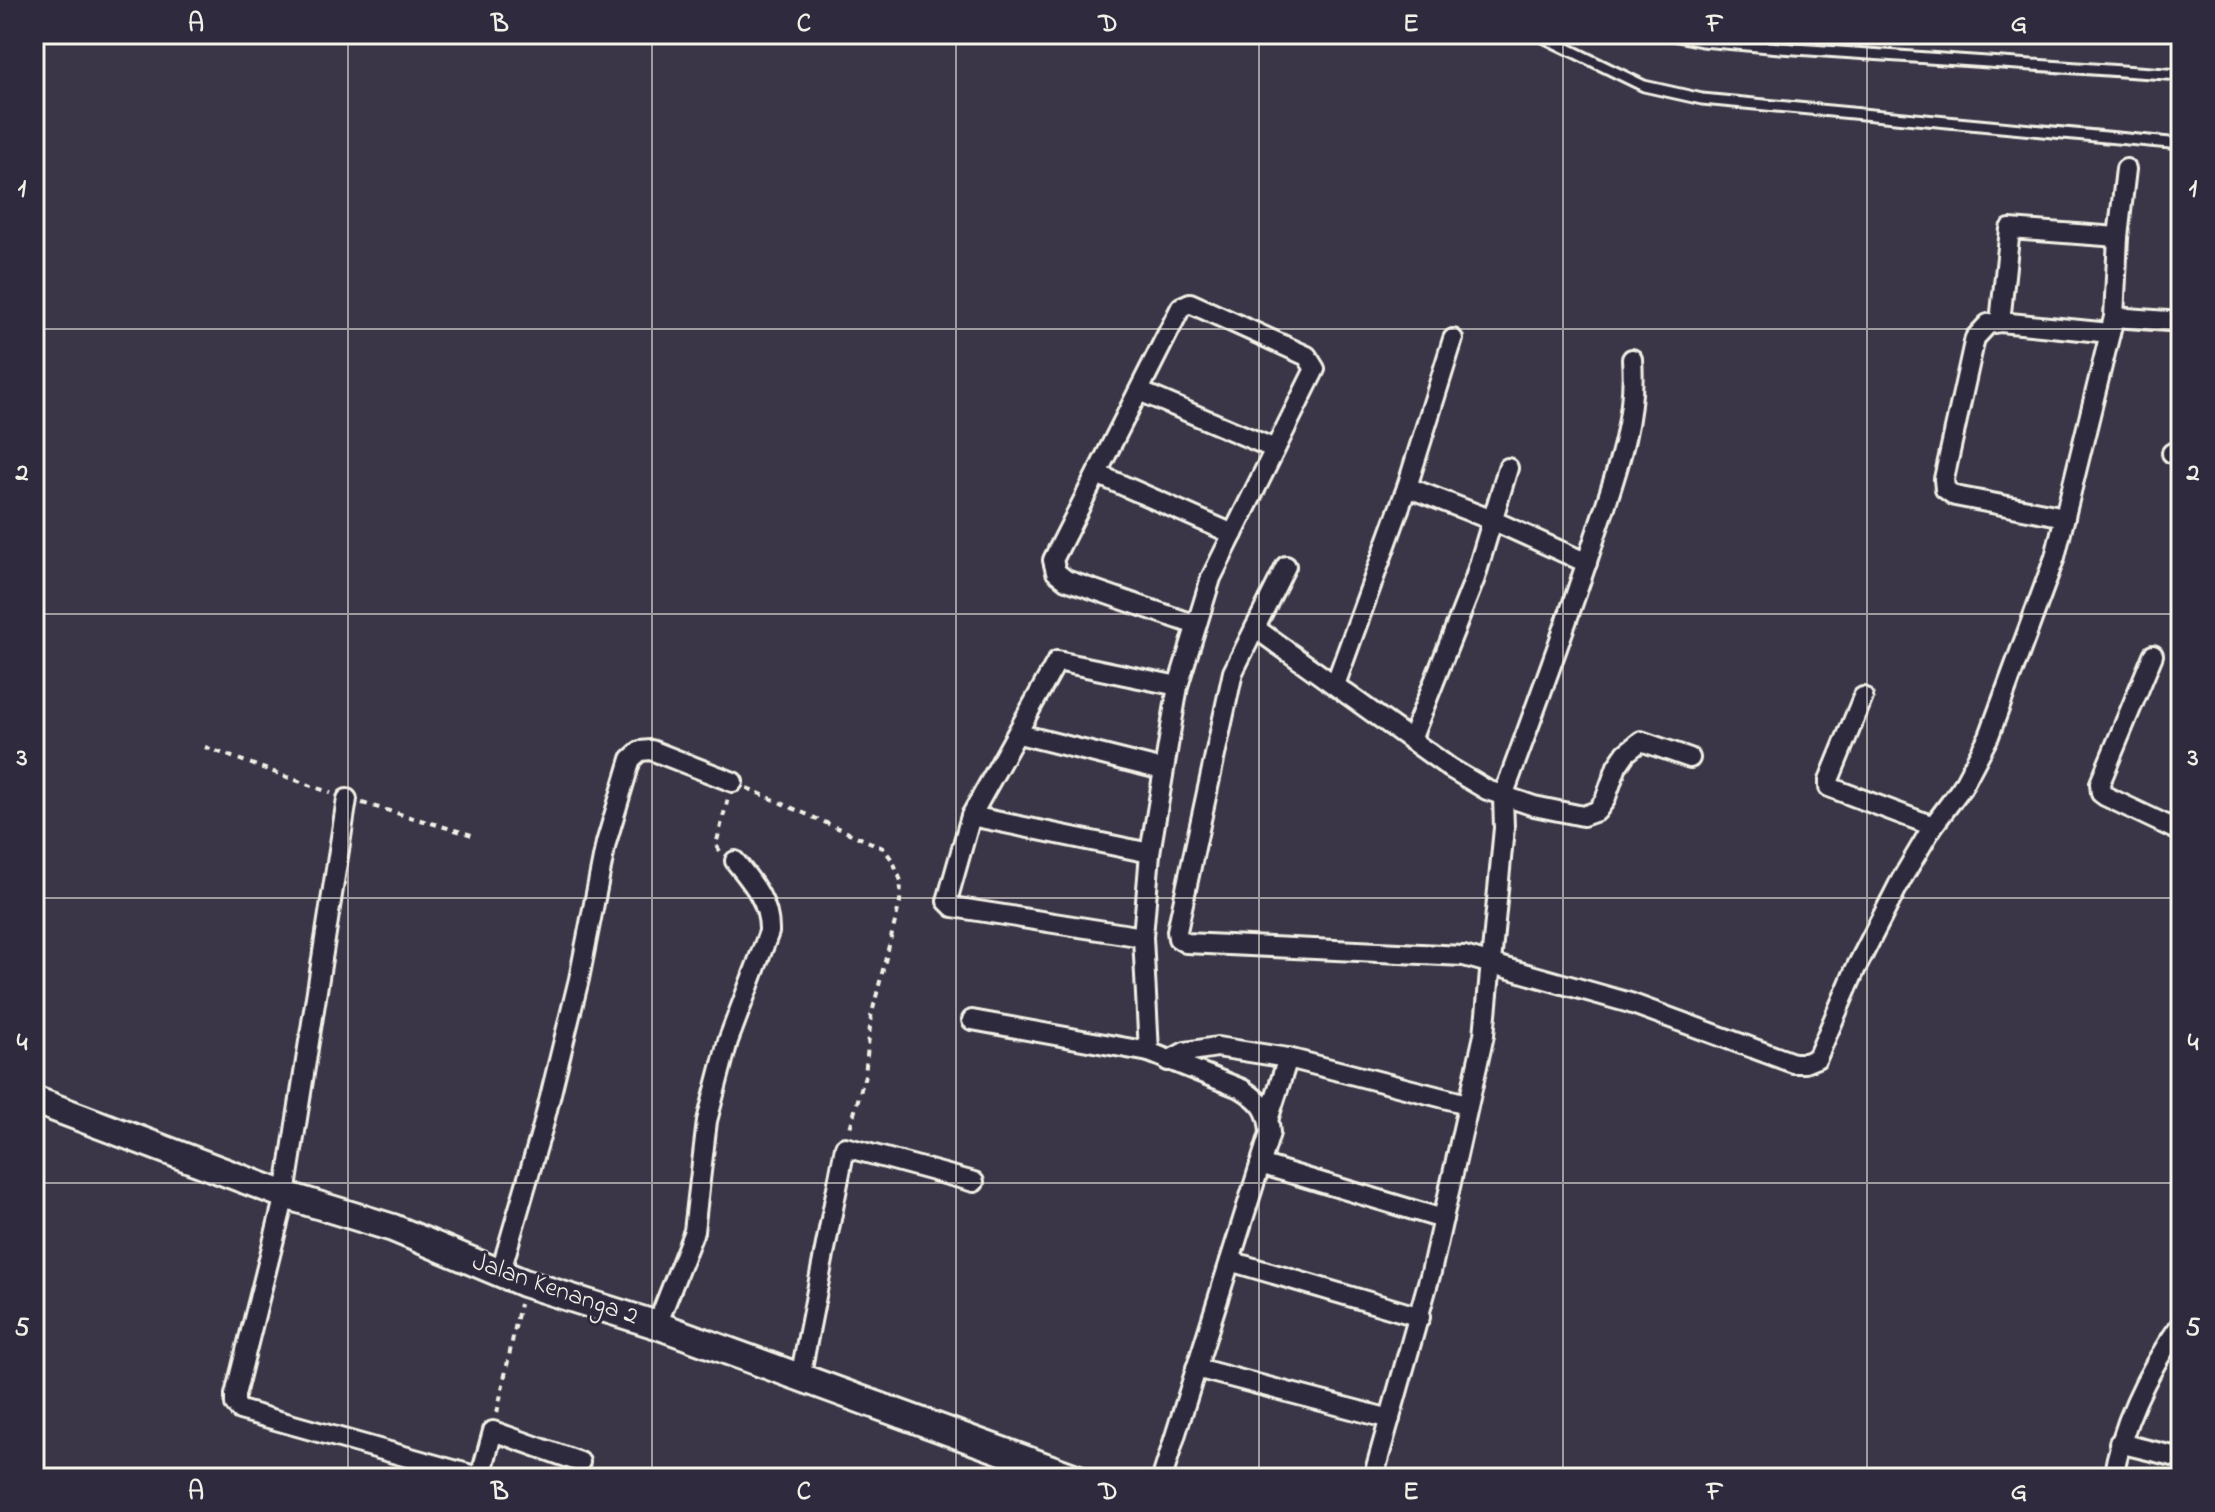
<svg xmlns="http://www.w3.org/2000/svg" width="2215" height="1512" font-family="'Indie Flower',sans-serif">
  <rect width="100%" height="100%" fill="#3b3647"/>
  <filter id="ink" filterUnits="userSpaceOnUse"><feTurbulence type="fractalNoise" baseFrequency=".0125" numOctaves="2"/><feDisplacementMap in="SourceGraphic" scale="16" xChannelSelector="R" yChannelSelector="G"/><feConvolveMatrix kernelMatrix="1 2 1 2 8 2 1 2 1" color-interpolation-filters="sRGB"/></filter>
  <g filter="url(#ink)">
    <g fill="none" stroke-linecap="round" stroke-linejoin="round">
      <g stroke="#f4f1e8" stroke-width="15">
        <g id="lane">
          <polyline points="1537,34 1644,86 1702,99 2181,144"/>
          <polyline points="1668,34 1702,41 1780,48 2181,75"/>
        </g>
      </g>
      <g stroke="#f4f1e8" stroke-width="24">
        <g id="street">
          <polyline points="2114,317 2181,322"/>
          <polyline points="2000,322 2010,229 2118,237"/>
          <polyline points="1139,391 1275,449"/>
          <polyline points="2172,453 2181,454"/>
          <polyline points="1097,474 1233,534"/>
          <polyline points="1407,487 1453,339"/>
          <polyline points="2065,517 1955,496 1945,489 1944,479 1975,338 1988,324 2000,322 2110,333"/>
          <polyline points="1286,566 1233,672 1177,931 1178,938 1186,943 1464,956 1630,1003 1793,1063 1805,1063 1817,1058 1855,970 1901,880 1933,826 1962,787 1989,736 2055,557 2114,317 2118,237 2126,169"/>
          <polyline points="1255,628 1450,768 1487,790 1534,806 1583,816 1597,811 1605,800 1617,766 1626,753 1641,741 1690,758"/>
          <polyline points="2153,655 2100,783 2101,793 2105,796 2181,832"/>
          <polyline points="1335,685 1407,487 1492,520 1587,563"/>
          <polyline points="1178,686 1211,578 1315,369 1307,356 1190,303 1181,307 1053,560 1056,572 1066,580 1196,625"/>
          <polyline points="1863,697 1829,780 1829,787 1933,826"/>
          <polyline points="1019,734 1163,770"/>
          <polyline points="1411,740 1475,578 1508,468"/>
          <polyline points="347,799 285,1195 235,1395 235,1404 240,1410 475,1476 481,1475 493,1431 580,1462"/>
          <polyline points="971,816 1150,853"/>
          <path d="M1143 937 953 907 947 901 971 816 1057 661 1178 686 1150 853 1143 937 1149 1052 1242 1089C1261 1101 1269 1110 1270 1133L1162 1478"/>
          <polyline points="972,1020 1149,1052"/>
          <polyline points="1168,1061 1185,1052 1217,1047 1288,1058 1467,1104"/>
          <polyline points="1269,1117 1288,1058"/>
          <polyline points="1260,1164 1443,1219"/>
          <polyline points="1230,1261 1420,1317"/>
          <polyline points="500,1274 543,1126 579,979 606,843 631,759 640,751 651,750 733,782"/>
          <path d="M657 1325 694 1231 707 1121 728 1041 769 932C770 903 753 883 735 861"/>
          <polyline points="1196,1368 1390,1419"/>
          <polyline points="800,1378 845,1147 974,1182"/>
          <polyline points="2119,1443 2181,1458"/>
          <polyline points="1009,1478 1017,1457"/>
          <path d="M1373 1478 1431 1272 1484 1035 1504 828 1503 796C1535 710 1567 624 1595 537 1614 479 1637 421 1632 359"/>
          <path d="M2113 1478C2122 1423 2149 1369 2181 1324"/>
        </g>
      </g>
      <g stroke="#f4f1e8" stroke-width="32">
        <polyline id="secondary" points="34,1100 285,1195 393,1228 524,1283 657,1325 1076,1478"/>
      </g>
      <g stroke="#f4f1e8" stroke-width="4" stroke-dasharray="6 6" stroke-linecap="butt">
        <polyline points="205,747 331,793"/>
        <polyline points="747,788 883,848 893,861 901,881 900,902 871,1017 865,1075 850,1128"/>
        <polyline points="362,803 472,835"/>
        <polyline points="720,851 716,845 728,798"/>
        <polyline points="497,1413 520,1304"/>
      </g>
      <use href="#lane" stroke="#2f2a3d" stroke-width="9"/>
      <use href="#street" stroke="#2f2a3d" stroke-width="18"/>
      <use href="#secondary" stroke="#2f2a3d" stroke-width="26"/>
    </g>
  </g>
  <path fill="none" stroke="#f4f1e8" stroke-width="2" stroke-opacity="0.55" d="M348 34V1478M652 34V1478M956 34V1478M1259 34V1478M1563 34V1478M1867 34V1478M34 329H2181M34 614H2181M34 898H2181M34 1183H2181"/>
  <g text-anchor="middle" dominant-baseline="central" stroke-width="6" stroke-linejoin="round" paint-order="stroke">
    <g font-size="26" fill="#f4f1e8" stroke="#2f2a3d">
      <text transform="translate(555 1290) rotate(19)">Jalan Kenanga 2</text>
    </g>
  </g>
  <rect width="2215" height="1512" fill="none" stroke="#2f2a3d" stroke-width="88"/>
  <rect x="44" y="44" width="2127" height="1424" fill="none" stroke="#f4f1e8" stroke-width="3"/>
  <g font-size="26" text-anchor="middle" font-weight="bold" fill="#f4f1e8">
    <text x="196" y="31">A</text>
    <text x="500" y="31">B</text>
    <text x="804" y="31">C</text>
    <text x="1108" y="31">D</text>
    <text x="1411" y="31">E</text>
    <text x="1715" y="31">F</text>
    <text x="2019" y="31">G</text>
    <text x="22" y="196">1</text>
    <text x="2193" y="196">1</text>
    <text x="22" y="480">2</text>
    <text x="2193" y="480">2</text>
    <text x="22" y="765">3</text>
    <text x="2193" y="765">3</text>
    <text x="22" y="1050">4</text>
    <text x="2193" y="1050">4</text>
    <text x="22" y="1335">5</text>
    <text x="2193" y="1335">5</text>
    <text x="196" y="1499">A</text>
    <text x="500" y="1499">B</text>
    <text x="804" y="1499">C</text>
    <text x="1108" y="1499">D</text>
    <text x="1411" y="1499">E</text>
    <text x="1715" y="1499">F</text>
    <text x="2019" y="1499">G</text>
  </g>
</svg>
